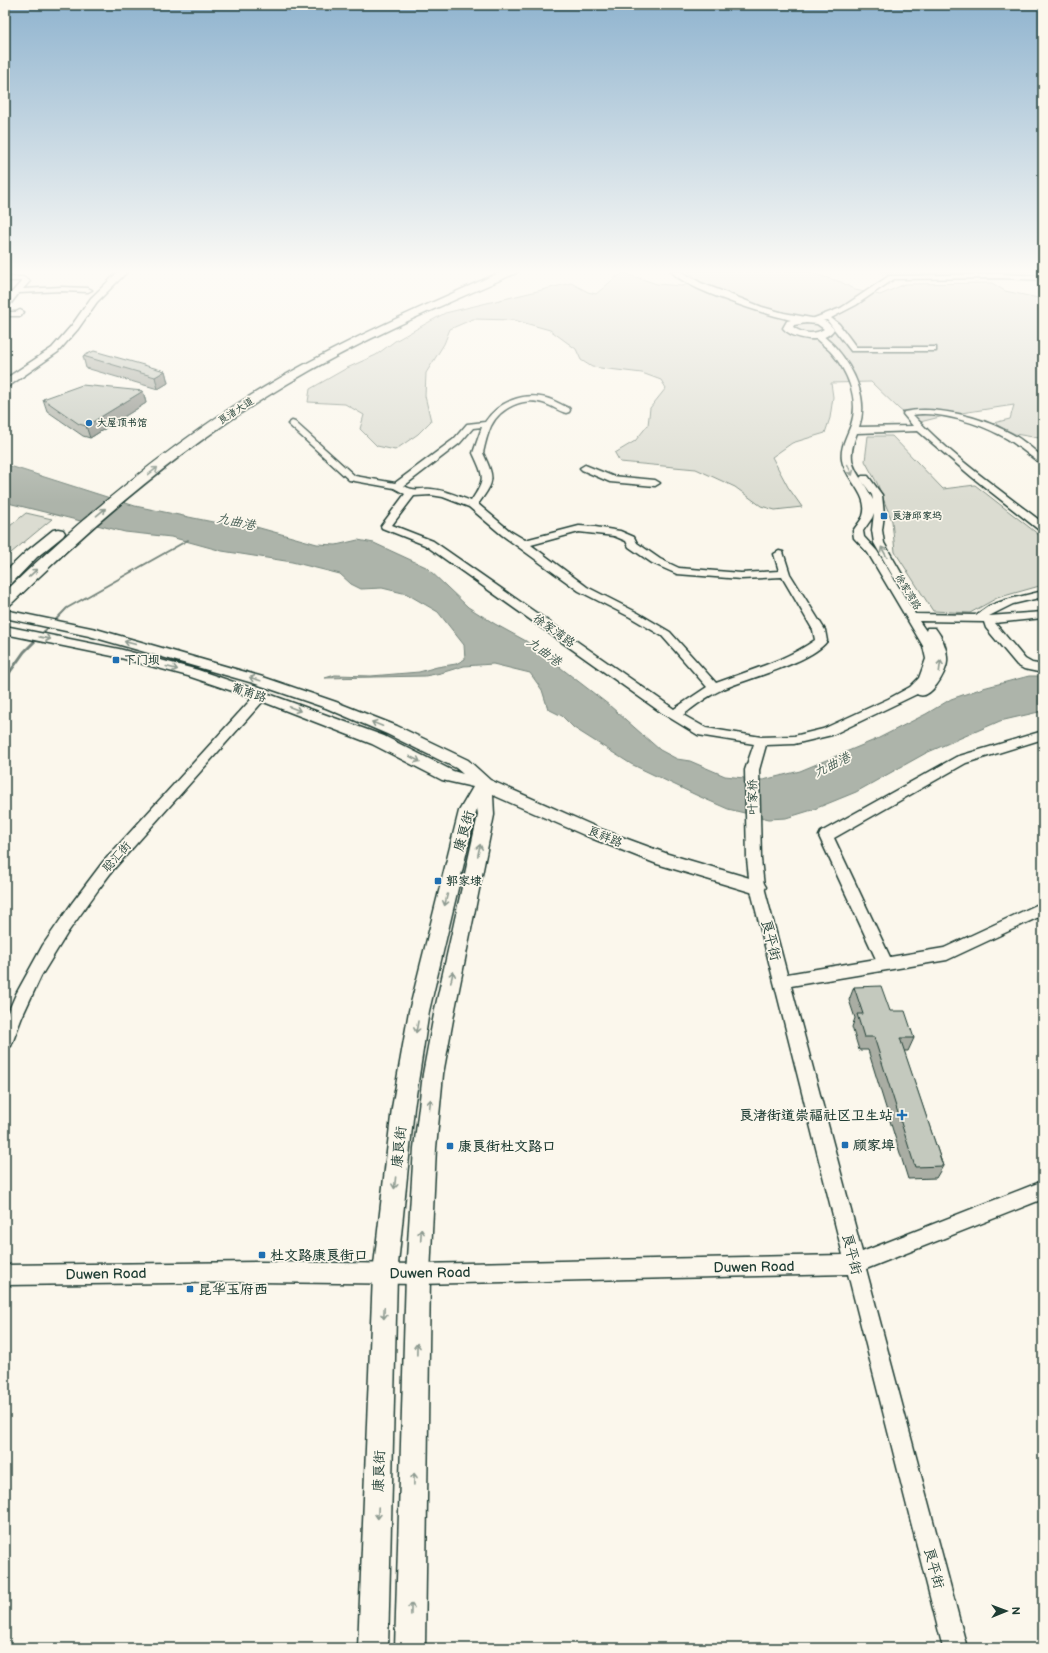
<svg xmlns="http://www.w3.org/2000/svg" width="1048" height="1653" font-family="'Balsamiq Sans','LXGW WenKai TC',sans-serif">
  <rect width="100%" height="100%" fill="#fbf7ec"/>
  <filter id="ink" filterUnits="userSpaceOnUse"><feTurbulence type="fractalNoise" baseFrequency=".025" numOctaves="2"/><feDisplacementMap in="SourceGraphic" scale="8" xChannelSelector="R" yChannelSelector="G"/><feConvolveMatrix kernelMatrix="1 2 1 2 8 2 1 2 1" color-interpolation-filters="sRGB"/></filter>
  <g filter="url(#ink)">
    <g fill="#dbdcd1" stroke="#7d8c82">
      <polygon points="687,271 805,271 841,282 855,290 880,295 905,284 992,283 1005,291 1043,299 1043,443 1039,438 1015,434 993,423 1010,419 1014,405 948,415 916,423 899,409 871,382 831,383 833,397 830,418 825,433 792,443 772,457 788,487 802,507 775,510 761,506 735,487 696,469 620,462 615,453 635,441 648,425 650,408 666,388 661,380 642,373 592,367 581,360 576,349 550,330 514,320 473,319 450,329 444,344 426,373 425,396 431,421 418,434 395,450 377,446 360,429 364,415 345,404 308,402 310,389 347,368 376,355 395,341 445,313 571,283 588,292 596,294 616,277 624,273 657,284 682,286 700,281"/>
      <polygon points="880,271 1043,271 1043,276 1007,274 890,275 882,274"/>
      <polygon points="868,436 892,436 943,489 975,485 1043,538 1043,585 997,598 970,613 933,611 895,552 892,521 877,483 865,461"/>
      <polygon points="26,513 52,519 5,558 5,530"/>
    </g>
    <polygon fill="#adb4aa" stroke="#74847b" points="5,462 10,466 135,506 213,522 249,525 317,544 336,545 358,540 374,543 426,567 468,607 495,624 526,641 609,705 660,750 677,759 690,761 725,776 763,780 800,771 877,739 926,714 951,699 983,688 1029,676 1043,676 1043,711 1000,721 926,753 856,792 812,810 786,818 769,819 728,809 696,795 631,764 574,728 562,716 548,709 542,690 530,673 493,664 464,666 441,673 425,676 325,678 335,675 371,676 419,672 437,667 456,664 465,659 464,645 438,612 407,594 382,588 361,589 351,584 340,574 292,562 222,551 171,537 125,532 8,503 5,501"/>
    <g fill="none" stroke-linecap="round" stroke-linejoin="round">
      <polyline stroke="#74847b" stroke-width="2" points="44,632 67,608 188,540"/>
      <polyline stroke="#74847b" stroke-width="3" points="5,679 24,652 45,631"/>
      <g stroke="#1f3d34" stroke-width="3">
        <g id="minor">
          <polygon points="1001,274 1043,276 1043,280 1001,278 894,279 856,305 831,318 839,324 856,347 936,347 936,351 851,351 827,320 813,322 809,320 841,308 889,276"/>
          <polygon points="5,277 23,277 30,281 23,289 61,287 88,288 92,290 88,292 61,291 19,293 8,307 5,307 5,300 22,281 5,281"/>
          <polygon points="20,310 24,312 21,316 5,316 5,312 16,312"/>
          <path d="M814 333H820C825 338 831 342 836 348 854 369 869 399 859 427L913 426 903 414 904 412C934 405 981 417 1008 432 1021 438 1031 448 1043 457V464L1040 463C1027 454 1016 443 1002 436 981 424 937 410 913 415 951 456 999 489 1043 523V531L1039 530 972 477 918 431 857 433C843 468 860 471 873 500L872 495 860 478 862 476H868L882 495 884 515 882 530 884 543 903 576 902 578H894L874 543 872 530 874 513 872 518 863 531 864 537 877 551 915 614 976 615 989 606 1006 600 1043 591V597L1013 604 989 616 1043 612V618L995 623 1025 659 1032 663 1043 665V673L1024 669 1017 665 986 628 984 622 919 621 926 631 927 628H935C942 637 948 650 947 662 946 674 929 702 917 694L832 735 794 744 766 745 759 770 761 859 764 887 787 974 876 959 819 836 821 832 956 757 1043 731V739L966 763 834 838 890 957 944 948 1043 902V915L947 960 791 986 862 1252 1043 1181V1199L866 1269 967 1648H943L848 1274 418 1284 258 1282 5 1285V1265L258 1262 418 1264 843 1255 750 887 747 859 745 770 754 744 698 735 662 713 425 545 382 528 381 526 405 494 394 488 349 480 288 424 292 421 295 422 355 476 395 483 454 439 467 424 485 422C499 402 522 392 546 398 554 400 561 405 569 408L570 410 569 412 566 413C558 411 551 405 543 403 523 397 500 408 491 426 487 435 485 444 483 453 495 479 495 481 478 504L510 531 525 540 579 526 595 527 620 531 634 537 637 543 660 559 679 568 741 573 779 571 774 554 779 551 783 552 790 574 825 630 827 641C811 663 745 679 719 691 706 697 695 706 683 715L706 728 761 737 794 736 823 729 888 699 910 687 919 678 926 659 923 646 868 553 854 538 853 531C856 526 861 521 863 516 870 495 845 479 842 460 840 447 847 436 851 425 860 399 847 370 830 351 825 346 819 342 814 337ZM482 427 473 453C484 477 486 479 471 501 458 496 445 490 431 489 419 488 416 492 404 486L460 443 473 428ZM431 495 443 497 469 507 502 535 579 591 630 617 662 636 707 687 674 709 433 541 392 525 414 496ZM579 532 614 536 626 541 629 547 652 563 677 574 741 579 782 577 813 630 815 640C785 661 750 670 716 683L670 632 638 613 587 587 531 545Z"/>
          <polygon points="585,465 612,476 655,480 660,483 655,486 610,482 582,470 580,468"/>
          <polygon points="261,692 265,693 267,696 265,699 113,870 98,890 68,932 41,976 22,1017 11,1046 5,1048 5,1019 16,994 43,945 72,903 103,862 257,693"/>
        </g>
      </g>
      <g stroke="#1f3d34" stroke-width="3">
        <g id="major">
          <polygon points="119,271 128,271 97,302 78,329 58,352 9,386 5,387 5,379 52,348 72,325 91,298"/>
          <path d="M671 271H680L701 283 762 307 784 313 822 320 827 322 834 329C825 345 793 340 783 328L787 321 791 320C765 314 686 290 671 271ZM806 323 817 324 824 329C814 335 802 334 793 327L794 325Z"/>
          <polygon points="5,610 96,629 263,677 336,702 397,726 468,760 490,780 603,830 668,854 763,882 766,887 763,892 757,894 657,864 591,838 493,795 494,815 455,1009 443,1074 436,1148 430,1274 425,1648 395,1648 406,1274 414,1148 423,1074 435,1009 478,815 477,808 429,1011 414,1108 397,1274 388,1648 358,1648 373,1274 392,1108 409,1011 459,811 473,787 442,780 372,744 256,699 188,676 117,657 5,634 5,626 119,649 198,670 266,693 384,736 453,771 463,774 456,768 387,734 326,708 253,683 89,636 5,618"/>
        </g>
      </g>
      <g stroke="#1f3d34" stroke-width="3">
        <g id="highway">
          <path d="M503 271H517L516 273C438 307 360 340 287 384 185 445 95 521 11 604L5 606V592C89 511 179 436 280 378 352 337 428 304 503 271Z"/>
          <polygon points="58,529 63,530 65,533 63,536 37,557 11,584 5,586 5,572 27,551 53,530"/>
        </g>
      </g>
      <use href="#minor" fill="#fbf7ec" fill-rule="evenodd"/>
      <use href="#major" fill="#fbf7ec" fill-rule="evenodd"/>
      <use href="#highway" fill="#fbf7ec" fill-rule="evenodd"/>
    </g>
    <g fill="#a9ada3" stroke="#1f3d34">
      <polygon points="83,356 165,371 168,383 158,389 86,368"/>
      <polygon points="143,391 146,403 90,438 83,436 47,411 43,399"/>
      <polygon points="854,987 890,1011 914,1038 908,1051 904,1051 943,1166 936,1178 908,1179 868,1050 859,1050 852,1027 855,1018 849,1000"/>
    </g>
    <g fill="#898d85" stroke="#1f3d34">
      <polygon points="165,371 168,383 158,389 155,377"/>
      <polygon points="143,391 146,403 90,438 86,426"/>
    </g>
    <g fill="#c4c9be" stroke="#1f3d34">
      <polygon points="94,351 165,371 155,377 83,356"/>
      <polygon points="82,385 143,391 86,426 79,424 43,399"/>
      <polygon points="881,986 890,1011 905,1011 914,1038 900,1038 943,1166 915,1167 874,1037 864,1037 857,1014 863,1014 854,987"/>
    </g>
    <defs><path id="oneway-shaft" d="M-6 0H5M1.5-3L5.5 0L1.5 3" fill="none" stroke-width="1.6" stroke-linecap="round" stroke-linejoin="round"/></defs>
    <g stroke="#8d9a90">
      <use href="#oneway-shaft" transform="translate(850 470) rotate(66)"/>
      <use href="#oneway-shaft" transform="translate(153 471) rotate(-38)"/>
      <use href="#oneway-shaft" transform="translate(101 512) rotate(-40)"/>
      <use href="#oneway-shaft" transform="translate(884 552) rotate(-119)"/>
      <use href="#oneway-shaft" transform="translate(33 573) rotate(-43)"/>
      <use href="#oneway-shaft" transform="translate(45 638) rotate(11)"/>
      <use href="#oneway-shaft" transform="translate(130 643) rotate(-165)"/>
      <use href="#oneway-shaft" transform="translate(940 666) rotate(-83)"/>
      <use href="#oneway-shaft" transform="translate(172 668) rotate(15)"/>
      <use href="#oneway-shaft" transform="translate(255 679) rotate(-163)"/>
      <use href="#oneway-shaft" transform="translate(295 709) rotate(21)"/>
      <use href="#oneway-shaft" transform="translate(377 724) rotate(-158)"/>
      <use href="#oneway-shaft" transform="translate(415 759) rotate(27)"/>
      <use href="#oneway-shaft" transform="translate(479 850) rotate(-78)"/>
      <use href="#oneway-shaft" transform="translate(446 900) rotate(104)"/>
      <use href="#oneway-shaft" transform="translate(452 977) rotate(-78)"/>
      <use href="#oneway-shaft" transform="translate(417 1027) rotate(100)"/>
      <use href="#oneway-shaft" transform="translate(430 1105) rotate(-84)"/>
      <use href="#oneway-shaft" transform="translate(395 1183) rotate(96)"/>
      <use href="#oneway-shaft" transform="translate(421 1235) rotate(-87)"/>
      <use href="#oneway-shaft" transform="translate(384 1313) rotate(92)"/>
      <use href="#oneway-shaft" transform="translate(417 1349) rotate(-89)"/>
      <use href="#oneway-shaft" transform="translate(414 1479) rotate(-89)"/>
      <use href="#oneway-shaft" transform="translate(378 1513) rotate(92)"/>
      <use href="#oneway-shaft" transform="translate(411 1609) rotate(-89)"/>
    </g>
  </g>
  <linearGradient id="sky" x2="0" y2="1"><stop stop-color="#90b4cf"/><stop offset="0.54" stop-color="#fdfbf6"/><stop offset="1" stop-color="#fdfbf6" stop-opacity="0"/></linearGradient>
  <rect width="1048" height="503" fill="url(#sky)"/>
  <g fill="#1f6fb2" stroke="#fbf7ec" stroke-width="1.5">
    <circle cx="89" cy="423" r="4"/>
    <rect x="880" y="512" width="8" height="8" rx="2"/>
    <rect x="112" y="656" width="8" height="8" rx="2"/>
    <rect x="434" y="877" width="8" height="8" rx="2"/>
    <path d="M900 1109h4v4h4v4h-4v4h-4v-4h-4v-4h4z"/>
    <rect x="841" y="1141" width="8" height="8" rx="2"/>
    <rect x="446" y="1142" width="8" height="8" rx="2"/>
    <rect x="258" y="1251" width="8" height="8" rx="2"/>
    <rect x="186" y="1285" width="8" height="8" rx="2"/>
  </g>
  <g text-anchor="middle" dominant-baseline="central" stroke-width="3.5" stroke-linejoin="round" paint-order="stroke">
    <g font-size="10" fill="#1f3d34" stroke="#fbf7ec">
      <text transform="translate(236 411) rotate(-33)">良渚大道</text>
      <text transform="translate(908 592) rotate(59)">徐家湾路</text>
    </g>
    <g font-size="10" font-weight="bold" fill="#1f3d34" stroke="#fbf7ec" text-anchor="start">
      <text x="97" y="423">大屋顶书馆</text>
      <text x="892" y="516">良渚邱家坞</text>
    </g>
    <g font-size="12" fill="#1f3d34" stroke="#fbf7ec">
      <text transform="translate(554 631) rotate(35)">徐家湾路</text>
      <text transform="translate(249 693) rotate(18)">葡甫路</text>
      <text transform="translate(753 797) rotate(-91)">叶家桥</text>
      <text transform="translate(605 837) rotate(22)">良祥路</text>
      <text transform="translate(117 857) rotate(-48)">聪汇街</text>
    </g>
    <g font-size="12" font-weight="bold" fill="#1f3d34" stroke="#fbf7ec" text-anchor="start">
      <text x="124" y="660">下门坝</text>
      <text x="446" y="881">郭家埭</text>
    </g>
    <g font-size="13" font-style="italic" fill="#425b52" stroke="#fbf7ec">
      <text transform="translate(236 522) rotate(12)">九曲港</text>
      <text transform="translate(544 652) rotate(37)">九曲港</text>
      <text transform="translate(832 765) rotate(-26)">九曲港</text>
    </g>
    <g font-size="14" fill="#1f3d34" stroke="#fbf7ec">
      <text transform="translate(464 831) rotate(-74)">康良街</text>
      <text transform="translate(771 940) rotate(76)">良平街</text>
      <text transform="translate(399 1147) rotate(-84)">康良街</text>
      <text transform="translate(852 1254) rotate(76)">良平街</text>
      <text transform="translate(754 1267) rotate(-1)">Duwen Road</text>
      <text transform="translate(430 1273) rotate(-1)">Duwen Road</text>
      <text transform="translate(106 1274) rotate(-1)">Duwen Road</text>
      <text transform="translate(379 1471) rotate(-88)">康良街</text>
      <text transform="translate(934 1568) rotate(75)">良平街</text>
    </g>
    <g font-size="14" font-weight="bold" fill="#1f3d34" stroke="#fbf7ec" text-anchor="start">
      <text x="893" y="1115" text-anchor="end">良渚街道崇福社区卫生站</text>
      <text x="853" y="1145">顾家埠</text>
      <text x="458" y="1146">康良街杜文路口</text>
      <text x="270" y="1255">杜文路康良街口</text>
      <text x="198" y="1289">昆华玉府西</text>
    </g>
  </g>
  <rect width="1048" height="1653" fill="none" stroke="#fbf7ec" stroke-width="20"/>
  <rect x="10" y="10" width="1028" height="1633" fill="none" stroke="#1f3d34" stroke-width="1.5" filter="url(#ink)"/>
  <g transform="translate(1006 1611) rotate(89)" stroke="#fbf7ec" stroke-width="3" paint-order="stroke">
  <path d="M0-3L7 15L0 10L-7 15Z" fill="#1f3d34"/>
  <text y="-6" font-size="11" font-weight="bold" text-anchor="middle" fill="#1f3d34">N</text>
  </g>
</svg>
